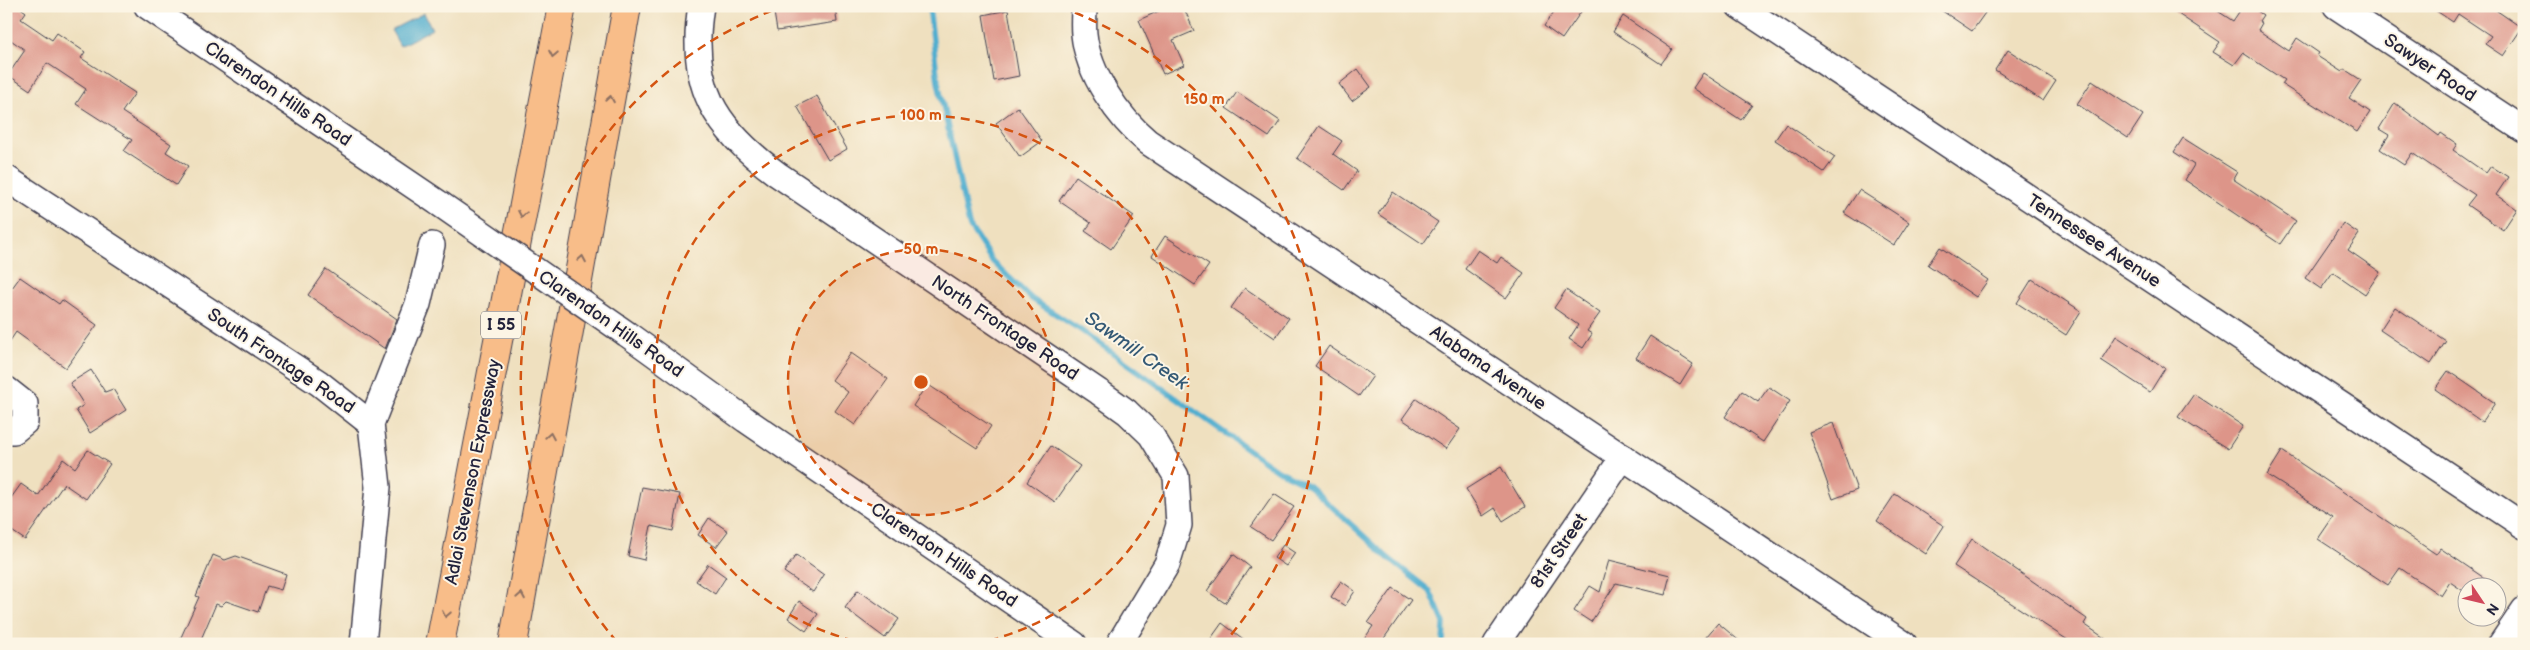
<svg xmlns="http://www.w3.org/2000/svg" width="2530" height="650" font-family="'Balsamiq Sans',sans-serif">
  <rect width="100%" height="100%" fill="#fcf5e5"/>
  <filter id="ink" filterUnits="userSpaceOnUse"><feTurbulence type="fractalNoise" baseFrequency=".02" numOctaves="2"/><feDisplacementMap in="SourceGraphic" scale="10" xChannelSelector="R" yChannelSelector="G"/><feConvolveMatrix kernelMatrix="1 2 1 2 8 2 1 2 1" color-interpolation-filters="sRGB"/></filter>
  <filter id="wash" filterUnits="userSpaceOnUse"><feTurbulence type="fractalNoise" baseFrequency=".0096" numOctaves="4" result="noise"/><feDisplacementMap in="SourceGraphic" scale="20" xChannelSelector="R" yChannelSelector="G"/><feGaussianBlur stdDeviation="1.12" result="paint"/><feColorMatrix in="noise" values="0 0 0 0 0 0 0 0 0 0 0 0 0 0 0 0 0 1.4 0 .05"/><feComposite in="paint" operator="in"/></filter>
  <g filter="url(#wash)">
    <rect width="100%" height="100%" fill="#efe0bf"/>
    <polygon fill="#51aecf" stroke="#3a6885" points="424,13 432,29 400,46 391,30"/>
    <g fill="none" stroke-linecap="round" stroke-linejoin="round">
      <polyline stroke="#51aecf" stroke-width="5.5" points="929,6 938,82 969,225 992,261 1032,299 1082,331 1274,468 1309,486 1387,557 1430,591 1444,623 1443,644"/>
    </g>
    <g id="blocks">
      <g fill="#dd9589">
        <polygon points="6,6 18,6 26,12 21,19 52,40 57,33 85,52 81,58 135,93 122,112 171,144 166,152 188,166 176,185 124,151 132,140 76,104 86,89 47,63 30,90 8,75 25,50 8,38 6,41"/>
        <polygon points="773,6 835,6 837,22 777,31"/>
        <polygon points="1170,6 1183,6 1194,31 1173,40 1184,65 1163,74 1139,20"/>
        <polygon points="1558,6 1585,6 1562,39 1544,26"/>
        <polygon points="1935,6 1990,6 1972,31"/>
        <polygon points="2166,6 2210,6 2233,21 2243,6 2250,6 2263,15 2259,21 2262,23 2258,30 2289,51 2297,38 2319,53 2317,56 2342,72 2344,69 2361,80 2349,98 2370,112 2357,132 2281,84 2284,80 2243,53 2234,65 2213,52 2220,42"/>
        <polygon points="2429,6 2490,6 2522,28 2503,56 2485,44 2491,36 2458,14 2453,22"/>
        <polygon points="1008,10 1019,76 994,81 983,15"/>
        <polygon points="1623,16 1672,49 1661,64 1613,32"/>
        <polygon points="2008,50 2056,81 2043,101 1995,70"/>
        <polygon points="1358,69 1371,87 1352,101 1339,84"/>
        <polygon points="1703,73 1752,105 1741,120 1693,88"/>
        <polygon points="2092,81 2143,115 2128,138 2077,104"/>
        <polygon points="1237,92 1280,121 1269,137 1226,108"/>
        <polygon points="817,96 847,149 828,160 797,106"/>
        <polygon points="2395,103 2439,136 2441,133 2457,144 2453,150 2486,173 2491,166 2508,177 2496,195 2517,209 2503,230 2467,205 2475,195 2412,153 2404,165 2380,149 2389,135 2379,129"/>
        <polygon points="1018,107 1042,141 1020,157 996,123"/>
        <polygon points="1786,124 1835,157 1824,172 1775,140"/>
        <polygon points="1319,126 1342,141 1333,154 1357,171 1344,190 1297,158"/>
        <polygon points="2183,138 2237,172 2233,179 2296,221 2280,244 2185,180 2194,165 2174,152"/>
        <polygon points="1076,176 1134,216 1111,249 1085,231 1091,223 1059,201"/>
        <polygon points="1859,190 1909,222 1894,245 1844,213"/>
        <polygon points="1393,192 1438,222 1423,244 1378,214"/>
        <polygon points="2343,223 2359,234 2348,250 2380,272 2365,294 2333,272 2321,289 2305,278"/>
        <polygon points="1165,236 1209,265 1195,285 1152,256"/>
        <polygon points="1940,247 1988,280 1976,297 1928,265"/>
        <polygon points="1478,250 1497,263 1501,257 1524,273 1506,298 1465,269"/>
        <polygon points="326,269 397,319 385,349 308,295"/>
        <polygon points="20,277 59,304 62,300 97,325 66,368 16,332 6,347 6,285 12,288"/>
        <polygon points="2032,279 2081,311 2066,335 2017,303"/>
        <polygon points="1245,288 1289,318 1275,338 1231,308"/>
        <polygon points="1566,290 1600,313 1587,331 1592,334 1583,348 1569,339 1578,325 1554,308"/>
        <polygon points="2395,307 2446,341 2431,364 2380,330"/>
        <polygon points="1650,336 1693,364 1680,385 1636,358"/>
        <polygon points="2116,336 2165,368 2150,392 2101,360"/>
        <polygon points="1329,346 1373,376 1359,396 1315,366"/>
        <polygon points="851,353 888,379 855,425 835,411 848,392 832,380"/>
        <polygon points="91,370 105,392 113,389 126,410 90,433 76,410 84,405 70,383"/>
        <polygon points="2448,371 2495,403 2482,422 2435,389"/>
        <polygon points="927,384 991,426 977,448 913,406"/>
        <polygon points="1769,387 1790,401 1763,442 1725,417 1742,391 1758,402"/>
        <polygon points="2194,394 2243,426 2228,449 2178,417"/>
        <polygon points="1416,399 1460,429 1446,449 1402,419"/>
        <polygon points="1833,423 1857,490 1833,499 1809,432"/>
        <polygon points="1051,446 1080,466 1055,502 1027,482"/>
        <polygon points="88,450 110,464 86,499 64,484 25,540 6,527 6,505 21,484 38,496 63,459 75,468"/>
        <polygon points="2282,451 2436,554 2440,548 2499,588 2468,588 2468,594 2450,582 2441,596 2400,568 2388,585 2318,539 2333,517 2267,475"/>
        <polygon points="1501,467 1525,507 1503,521 1495,508 1483,516 1466,489"/>
        <polygon points="642,487 680,494 673,531 651,526 644,560 628,556"/>
        <polygon points="1274,494 1294,507 1271,540 1251,527"/>
        <polygon points="1895,494 1944,526 1926,554 1877,521"/>
        <polygon points="709,518 728,531 716,547 698,535"/>
        <polygon points="1972,539 2087,619 2084,624 2113,644 2074,644 1954,566"/>
        <polygon points="1283,545 1295,553 1286,566 1274,558"/>
        <polygon points="1233,554 1250,567 1225,603 1207,591"/>
        <polygon points="213,555 225,560 236,556 286,574 281,590 267,586 258,612 226,601 221,606 216,604 199,644 178,644 199,597 196,596"/>
        <polygon points="796,555 824,575 813,592 784,572"/>
        <polygon points="1609,560 1670,575 1665,595 1616,583 1591,622 1574,611 1590,586 1600,592"/>
        <polygon points="708,564 726,577 715,594 696,581"/>
        <polygon points="1341,581 1355,591 1345,606 1331,597"/>
        <polygon points="1393,588 1411,600 1380,644 1361,644 1373,626 1368,623"/>
        <polygon points="858,590 899,619 885,638 845,608"/>
        <polygon points="799,601 818,614 806,631 788,618"/>
        <polygon points="1222,623 1250,644 1207,644"/>
        <polygon points="1718,623 1743,644 1700,644"/>
      </g>
    </g>
  </g>
  <g filter="url(#ink)">
    <use href="#blocks" fill-opacity="0" stroke="#413e4f" stroke-width="1"/>
    <g fill="none" stroke-linecap="round" stroke-linejoin="round">
      <g stroke="#413e4f" stroke-width="28">
        <g id="minor">
          <polyline points="147,6 440,204"/>
          <path d="M701 6C688 86 715 128 777 174L1099 392 1127 412 1151 435 1176 476 1179 525 1167 564 1119 644"/>
          <path d="M1084 6C1084 15 1083 25 1084 34 1088 74 1118 117 1148 142L1904 644"/>
          <polyline points="1739,6 2524,526"/>
          <polyline points="2336,6 2524,130"/>
          <polyline points="6,178 319,383 371,424 378,487 363,644"/>
          <polyline points="627,334 746,420 1074,644"/>
          <polyline points="6,389 25,404 25,422 14,431 6,431"/>
          <polyline points="371,424 418,304 432,245"/>
          <polyline points="1496,644 1623,457"/>
          <polyline points="2501,644 2524,610"/>
        </g>
      </g>
      <g stroke="#413e4f" stroke-width="30">
        <g id="highway">
          <polyline points="440,644 562,6"/>
          <polyline points="513,644 627,6"/>
        </g>
      </g>
      <use href="#minor" stroke="#fff" stroke-width="25"/>
      <use href="#highway" stroke="#f8bd89" stroke-width="28"/>
      <g stroke="#413e4f" stroke-width="28" stroke-linecap="butt">
        <polyline id="minor-bridge" points="440,204 627,334"/>
      </g>
      <use href="#minor-bridge" stroke="#fff" stroke-width="25"/>
    </g>
    <defs><path id="oneway-chevron" d="M-2-3.5L2.5 0L-2 3.5" fill="none" stroke-width="1.6" stroke-linecap="round" stroke-linejoin="round" transform="scale(1.25)"/></defs>
    <g stroke="#8d7062">
      <use href="#oneway-chevron" transform="translate(553 54) rotate(101)"/>
      <use href="#oneway-chevron" transform="translate(610 99) rotate(-80)"/>
      <use href="#oneway-chevron" transform="translate(522 214) rotate(101)"/>
      <use href="#oneway-chevron" transform="translate(582 259) rotate(-80)"/>
      <use href="#oneway-chevron" transform="translate(550 436) rotate(-80)"/>
      <use href="#oneway-chevron" transform="translate(521 596) rotate(-80)"/>
      <use href="#oneway-chevron" transform="translate(446 614) rotate(101)"/>
    </g>
  </g>
  <circle cx="921" cy="382" r="133" fill="#d45411" fill-opacity=".12"/>
  <g fill="none" stroke="#d45411" stroke-width="2.5" stroke-dasharray="9 6">
    <circle cx="921" cy="382" r="133"/>
    <path d="M868 644A267 267 0 1 1 974 644"/>
    <path d="M617 642A400 400 0 0 1 781 7M1061 7A400 400 0 0 1 1225 642"/>
  </g>
  <g text-anchor="middle" dominant-baseline="central" stroke-width="4" stroke-linejoin="round" paint-order="stroke">
    <rect fill="#fcf5e5" stroke="#63616e" stroke-width="1" x="481" y="311.5" width="40" height="27" rx="4"/>
    <g font-size="16" font-weight="bold" fill="#22223b">
      <text x="501" y="325">I 55</text>
    </g>
    <g font-size="18" fill="#22223b" stroke="#fcf5e5">
      <text transform="translate(2430 68) rotate(34)">Sawyer Road</text>
      <text transform="translate(278 94) rotate(34)">Clarendon Hills Road</text>
      <text transform="translate(2094 241) rotate(33)">Tennessee Avenue</text>
      <text transform="translate(611 324) rotate(35)">Clarendon Hills Road</text>
      <text transform="translate(1005 328) rotate(34)">North Frontage Road</text>
      <text transform="translate(281 361) rotate(34)">South Frontage Road</text>
      <text transform="translate(1488 368) rotate(34)">Alabama Avenue</text>
      <text transform="translate(473 472) rotate(-79)">Adlai Stevenson Expressway</text>
      <text transform="translate(1559 551) rotate(-56)">81st Street</text>
      <text transform="translate(944 555) rotate(34)">Clarendon Hills Road</text>
    </g>
    <g font-size="19" font-style="italic" fill="#355a76" stroke="#fcf5e5">
      <text transform="translate(1136 351) rotate(35)">Sawmill Creek</text>
    </g>
  </g>
  <circle cx="921" cy="382" r="8" fill="#d45411" stroke="#fcf5e5" stroke-width="2.5"/>
  <g font-size="15" text-anchor="middle" font-weight="bold" fill="#d45411" stroke="#fcf5e5" stroke-width="4" stroke-linejoin="round" paint-order="stroke">
    <text x="1204" y="104">150 m</text>
    <text x="921" y="120">100 m</text>
    <text x="921" y="254">50 m</text>
  </g>
  <rect width="2530" height="650" fill="none" stroke="#fcf5e5" stroke-width="25"/>
  <g transform="translate(2482 602) rotate(125)"><circle r="24" fill="#fcf5e5" stroke="#a5a1a1"/>
  <path d="M0-4L9 19L0 12L-9 19Z" fill="#d1495b"/>
  <text y="-8" font-size="14" font-weight="bold" text-anchor="middle" fill="#22223b">N</text>
  </g>
</svg>
